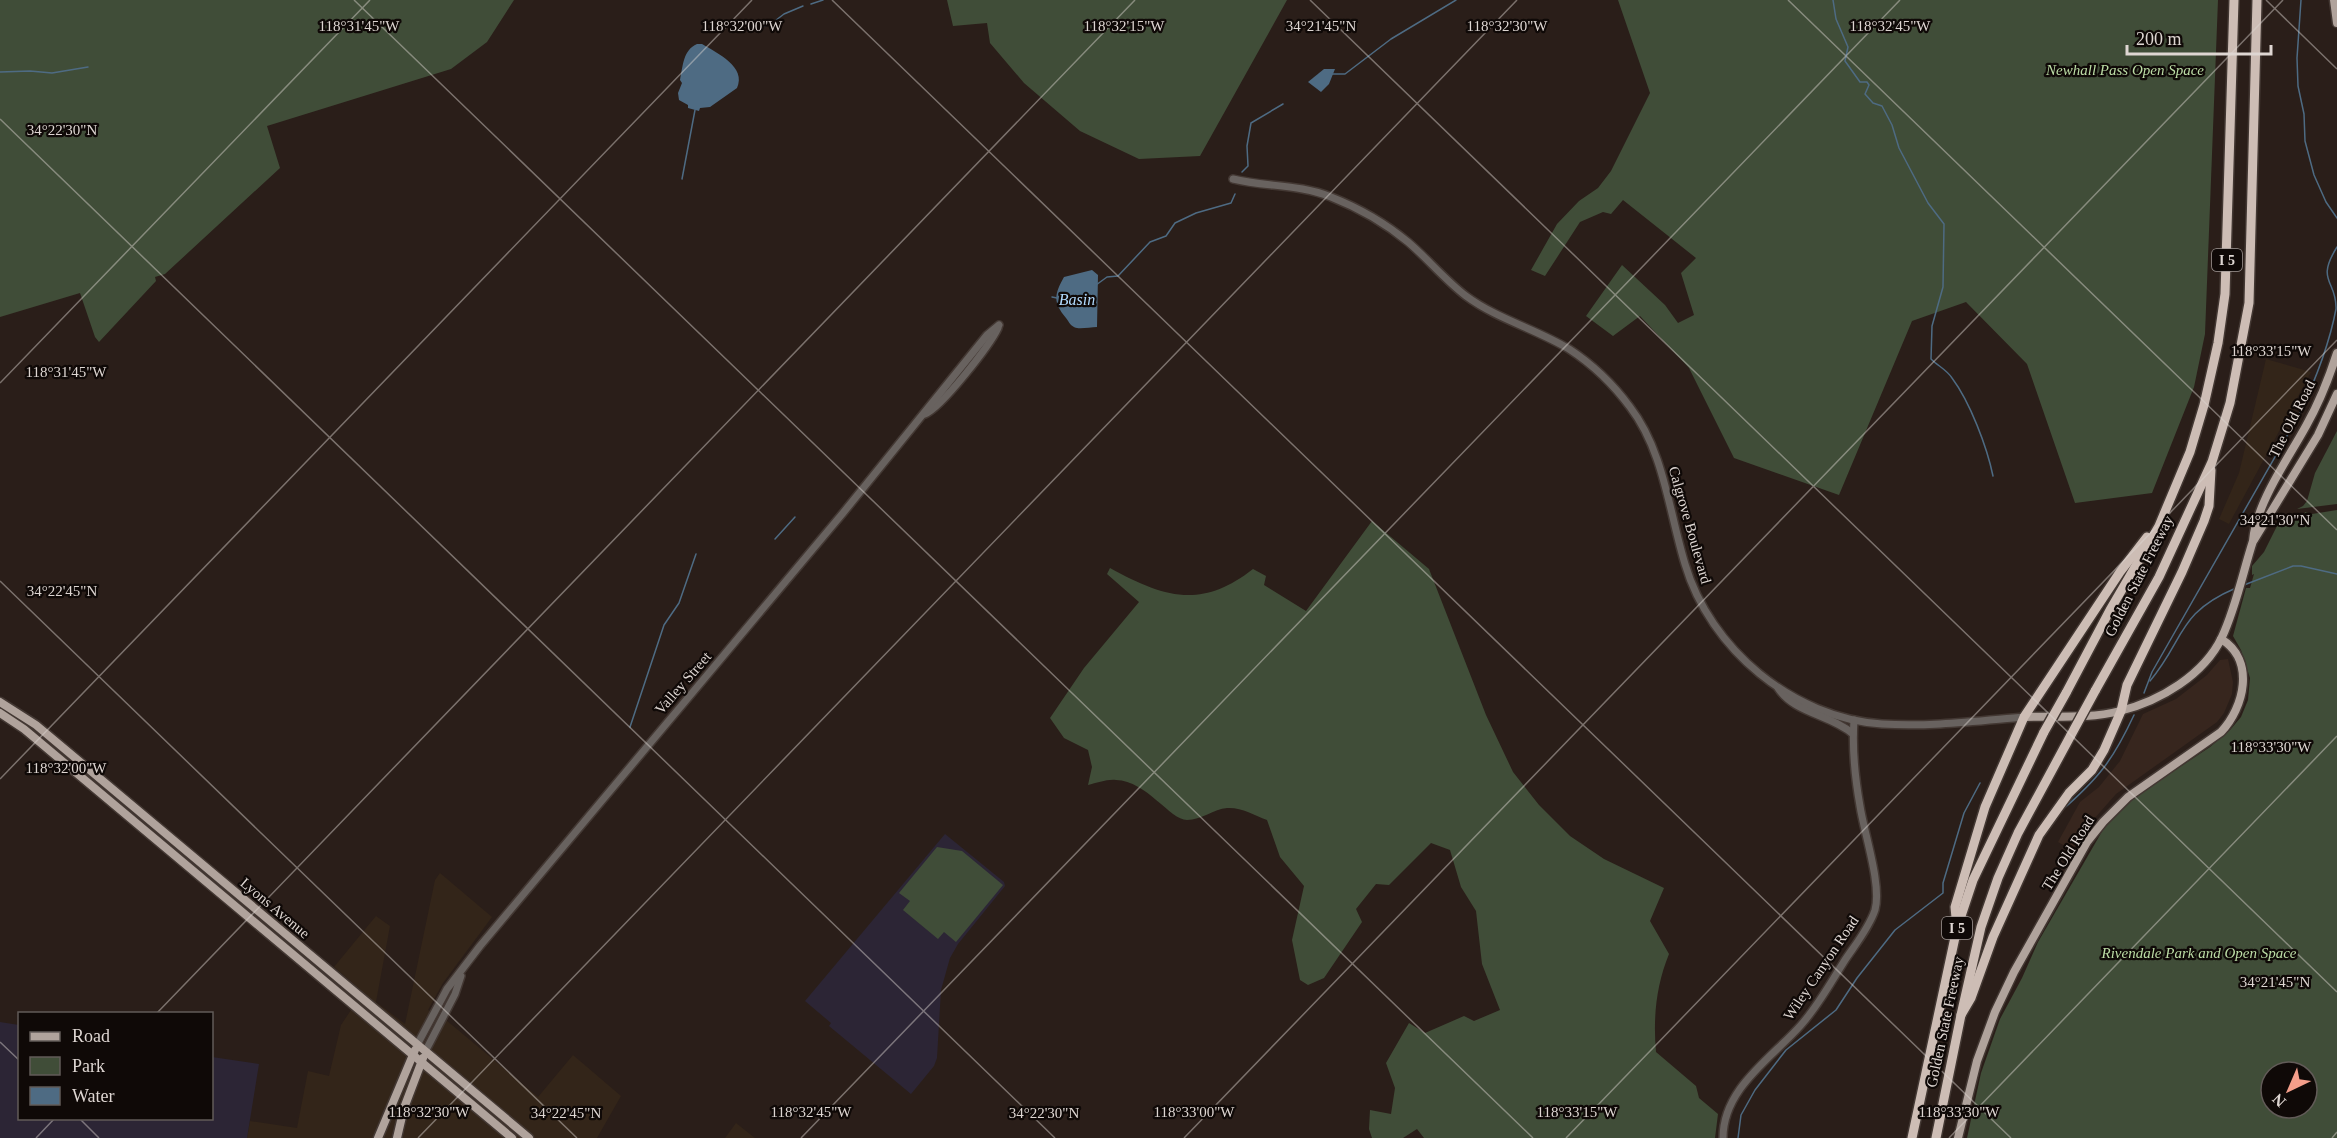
<svg xmlns="http://www.w3.org/2000/svg" width="2337" height="1138" font-family="'Times New Roman',serif">
  <rect width="100%" height="100%" fill="#2a1e19"/>
  <g fill="#332519">
    <polygon points="2266,359 2311,372 2229,524 2219,519 2239,473"/>
    <polygon points="440,873 492,917 443,983 428,1010 446,1020 538,1097 573,1055 621,1096 597,1138 247,1138 250,1121 297,1128 308,1071 329,1076 341,1025 363,992 334,967 376,916 390,926 376,1002 405,1024 435,880"/>
    <polygon points="736,1123 755,1138 725,1138"/>
  </g>
  <polygon fill="#37261e" points="2228,659 2233,682 2232,694 2224,713 2217,722 2116,794 2086,828 2072,850 2058,842 2080,802 2099,787 2120,761 2143,714 2176,699 2207,675 2220,660"/>
  <g fill="#2c2535">
    <polygon points="945,834 1004,882 1005,886 958,944 950,958 941,990 937,1058 934,1066 911,1094 829,1026 831,1023 805,1001"/>
    <polygon points="0,1022 19,1025 20,1118 212,1118 212,1057 259,1064 247,1138 0,1138"/>
  </g>
  <g fill="#404d38" fill-rule="evenodd">
    <polygon points="0,0 514,0 487,42 451,69 267,126 280,168 165,274 155,277 156,281 99,342 95,337 80,293 0,317"/>
    <polygon points="947,0 1287,0 1200,156 1139,159 1080,131 1024,83 990,43 987,23 953,26"/>
    <polygon points="1618,0 2218,0 2205,334 2194,387 2152,493 2075,503 2027,364 1966,302 1912,321 1839,495 1734,458 1689,368 1640,316 1613,336 1586,316 1622,265 1665,305 1678,323 1694,315 1681,273 1696,258 1623,200 1611,214 1603,212 1580,222 1545,276 1531,270 1557,224 1579,201 1598,188 1611,171 1650,93"/>
    <polygon points="2337,431 2337,504 2297,509 2303,506 2307,501 2315,473"/>
    <path d="M2337 510V1138H1967L1981 1073 2000 1019 2022 978 2038 942 2104 828 2133 798 2210 747 2230 730 2241 717 2248 700 2250 678 2241 650 2233 636 2246 588H2250L2254 574 2252 575V566L2264 552 2280 520 2304 516 2305 512 2312 514ZM2271 1072H2307V1108H2271Z"/>
    <path d="M1372 521 1429 569 1486 715 1513 772 1539 805 1570 836 1604 859 1664 888 1650 921 1669 954C1656 986 1653 1018 1656 1052L1696 1086 1699 1098 1718 1114 1715 1138H1424L1417 1129 1403 1138H1372L1369 1129 1370 1110 1391 1114 1395 1088 1386 1063 1409 1023 1425 1033 1464 1016 1474 1021 1500 1010 1482 964 1476 911 1461 887 1450 850 1431 843 1389 885 1376 884 1356 909 1362 922 1324 978 1308 985 1300 980 1292 940 1304 886 1280 857 1267 820C1254 815 1241 807 1227 808 1214 809 1201 820 1187 820 1170 820 1147 781 1116 780 1107 779 1097 783 1088 785L1092 767 1088 750 1064 738 1050 718 1084 668 1139 602 1107 574 1110 568C1163 597 1201 610 1253 569L1266 576 1264 585 1306 611Z"/>
    <polygon points="937,847 962,851 1003,885 956,942 944,932 938,939 903,910 910,901 899,893"/>
  </g>
  <g fill="#4e6b83">
    <path d="M697 44H702C717 53 747 67 737 88L710 107 700 108 699 111 688 108V105L679 100 678 93 682 83 680 80C683 66 683 50 697 44Z"/>
    <polygon points="1324,69 1335,69 1329,84 1321,92 1308,82"/>
    <path d="M1092 270 1098 275 1097 327C1091 327 1082 329 1077 328 1071 327 1069 322 1066 318 1053 302 1054 295 1064 277Z"/>
  </g>
  <g fill="none" stroke-linecap="round" stroke-linejoin="round">
    <g stroke="#4e6b83" stroke-width="1.5">
      <path d="M1833 0 1836 19 1848 47 1845 61 1860 82H1867L1869 85 1865 94 1873 103 1882 106 1892 125 1899 148 1928 203 1944 224 1943 287 1932 326 1931 359C1938 366 1947 370 1952 378 1970 402 1987 447 1993 476"/>
      <polyline points="2301,0 2297,58 2298,86 2304,114 2305,141 2314,175 2326,202 2337,218"/>
      <polyline points="811,4 823,0"/>
      <polyline points="748,31 771,24 784,14 803,6"/>
      <polyline points="0,72 30,71 52,73 88,67"/>
      <polyline points="1330,74 1345,74 1391,39 1456,0"/>
      <polyline points="1242,172 1248,166 1247,146 1251,123 1283,104"/>
      <polyline points="682,179 695,110"/>
      <polyline points="1096,285 1107,277 1118,276 1150,242 1166,236 1175,223 1196,213 1231,203 1235,194"/>
      <polyline points="1052,297 1057,298"/>
      <polyline points="775,539 795,517"/>
      <polyline points="2244,585 2293,566 2301,566 2337,574"/>
      <path d="M2150 681C2185 639 2177 613 2236 588"/>
      <path d="M2144 693 2152 672 2299 415C2315 381 2329 346 2336 309 2337 280 2315 282 2337 247"/>
      <polyline points="630,727 664,625 679,603 696,554"/>
      <path d="M2061 811C2099 778 2113 760 2134 715"/>
      <polyline points="1738,1138 1741,1115 1755,1090 1786,1050 1836,1010 1857,978 1895,930 1943,893 1943,883 1964,813 1980,783"/>
    </g>
    <g stroke="#433833" stroke-width="10">
      <g id="minor">
        <path d="M1233 179C1265 187 1300 184 1331 197 1359 208 1385 223 1408 242 1428 259 1445 280 1466 296 1497 319 1536 329 1569 349 1592 364 1613 384 1630 407 1664 451 1669 512 1685 564 1710 649 1793 718 1882 724 1929 727 1977 721 2024 717"/>
        <path d="M925 414C941 408 990 345 998 328"/>
        <path d="M1778 688C1795 714 1830 714 1853 734"/>
        <polyline points="417,1045 447,989 480,946 843,513 987,335 999,325"/>
        <polyline points="425,1052 455,994 461,976"/>
        <path d="M1723 1138C1723 1088 1772 1058 1801 1025 1818 1006 1831 982 1845 960 1855 945 1869 928 1875 910 1882 885 1864 833 1860 806 1855 778 1852 748 1854 720"/>
      </g>
    </g>
    <g stroke="#433833" stroke-width="11">
      <g id="major">
        <polyline points="2334,0 2337,23"/>
        <polyline points="2254,540 2318,435 2337,394"/>
        <polyline points="0,702 36,725 529,1138"/>
        <polyline points="0,713 24,729 512,1138"/>
        <path d="M2024 717C2055 716 2090 719 2120 711 2160 701 2204 675 2222 637 2236 607 2243 572 2253 541 2256 503 2288 459 2306 426 2319 403 2329 378 2337 353"/>
        <polyline points="378,1138 415,1050"/>
        <polyline points="397,1138 404,1108 423,1058"/>
        <path d="M1958 1138 1977 1061 1995 1012 2014 972 2087 842 2103 822 2128 797 2221 732C2244 708 2256 660 2221 639"/>
      </g>
    </g>
    <g stroke="#433833" stroke-width="12">
      <g id="highway">
        <polyline points="2095,691 2159,577 2212,462 2230,403 2249,303 2257,0"/>
        <polyline points="2066,693 2110,610 2159,526 2190,452 2204,405 2218,343 2225,294 2234,0"/>
        <polyline points="1957,928 1955,907 1985,807 2024,717 2120,572 2147,537"/>
        <polyline points="1961,1015 1971,998 1993,937 2039,835 2069,793 2092,770 2104,750 2121,711 2127,685 2182,572 2204,521 2209,506 2211,470"/>
        <polyline points="1912,1138 1957,928 1973,880 2044,732"/>
        <polyline points="1936,1138 1961,1015 1981,927 1998,878 2018,833 2071,735"/>
      </g>
    </g>
    <use href="#minor" stroke="#68625f" stroke-width="7"/>
    <use href="#major" stroke="#b0a39c" stroke-width="8"/>
    <use href="#highway" stroke="#cdbdb5" stroke-width="9"/>
    <g stroke="#433833" stroke-width="12" stroke-linecap="butt">
      <g id="highway-bridge">
        <polyline points="2044,732 2066,693"/>
        <polyline points="2071,735 2095,691"/>
      </g>
    </g>
    <use href="#highway-bridge" stroke="#cdbdb5" stroke-width="9"/>
  </g>
  <path fill="none" stroke="#ded6d2" stroke-width="1.5" stroke-opacity="0.45" d="M354 0 1533 1138M832 0 2011 1138M1310 0 2337 992M1788 0 2337 530M2266 0 2337 69M0 119 1055 1138M0 383 370 0M0 581 577 1138M0 779 752 0M156 1014 1135 0M0 1042 20 1061M79 1118 99 1138M36 1138 55 1118M418 1138 1517 0M801 1138 1900 0M1184 1138 2283 0M1566 1138 2337 340M1949 1138 2337 736M2332 1138 2337 1132"/>
  <g text-anchor="middle" dominant-baseline="central" stroke-width="4.5" stroke-linejoin="round" paint-order="stroke">
    <g fill="#0f0907" stroke="#a09895" stroke-width="1.5">
      <rect x="2212" y="249" width="30" height="22" rx="4.5"/>
      <rect x="1942" y="917" width="30" height="22" rx="4.5"/>
    </g>
    <g font-size="14" font-weight="bold" fill="#ded6d2">
      <text x="2227" y="260">I 5</text>
      <text x="1957" y="928">I 5</text>
    </g>
    <g font-size="15" font-style="italic" fill="#bbdca5" stroke="#0f0907">
      <text x="2125" y="70">Newhall Pass Open Space</text>
      <text x="2199" y="953">Rivendale Park and Open Space</text>
    </g>
    <g font-size="15" fill="#ded6d2" stroke="#0f0907">
      <text transform="translate(2292 419) rotate(-63)">The Old Road</text>
      <text transform="translate(1690 525) rotate(74)">Calgrove Boulevard</text>
      <text transform="translate(2139 576) rotate(-63)">Golden State Freeway</text>
      <text transform="translate(683 683) rotate(-49)">Valley Street</text>
      <text transform="translate(2068 853) rotate(-58)">The Old Road</text>
      <text transform="translate(275 908) rotate(40)">Lyons Avenue</text>
      <text transform="translate(1821 968) rotate(-56)">Wiley Canyon Road</text>
      <text transform="translate(1945 1022) rotate(-78)">Golden State Freeway</text>
    </g>
    <g font-size="16" font-style="italic" fill="#b1dafd" stroke="#0f0907">
      <text x="1077" y="299">Basin</text>
    </g>
  </g>
  <g font-size="15" text-anchor="middle" fill="#ded6d2" stroke="#0f0907" stroke-width="4.5" stroke-linejoin="round" paint-order="stroke">
    <text x="1321" y="31">34°21'45"N</text>
    <text x="359" y="31">118°31'45"W</text>
    <text x="742" y="31">118°32'00"W</text>
    <text x="1124" y="31">118°32'15"W</text>
    <text x="1507" y="31">118°32'30"W</text>
    <text x="1890" y="31">118°32'45"W</text>
    <text x="62" y="135">34°22'30"N</text>
    <text x="2271" y="356">118°33'15"W</text>
    <text x="66" y="377">118°31'45"W</text>
    <text x="2275" y="525">34°21'30"N</text>
    <text x="62" y="596">34°22'45"N</text>
    <text x="2271" y="752">118°33'30"W</text>
    <text x="66" y="773">118°32'00"W</text>
    <text x="2275" y="987">34°21'45"N</text>
    <text x="429" y="1117">118°32'30"W</text>
    <text x="811" y="1117">118°32'45"W</text>
    <text x="1194" y="1117">118°33'00"W</text>
    <text x="1577" y="1117">118°33'15"W</text>
    <text x="1959" y="1117">118°33'30"W</text>
    <text x="566" y="1118">34°22'45"N</text>
    <text x="1044" y="1118">34°22'30"N</text>
  </g>
  <rect x="18" y="1012" width="195" height="108" fill="#0f0907" stroke="#625b58" stroke-width="1.5"/>
  <rect x="30" y="1032" width="30" height="9" fill="#b0a39c" stroke="#625b58" stroke-width="1.5"/>
  <text x="72" y="1042" font-size="18" fill="#ded6d2">Road</text>
  <rect x="30" y="1057" width="30" height="18" fill="#404d38" stroke="#625b58" stroke-width="1.5"/>
  <text x="72" y="1072" font-size="18" fill="#ded6d2">Park</text>
  <rect x="30" y="1087" width="30" height="18" fill="#4e6b83" stroke="#625b58" stroke-width="1.5"/>
  <text x="72" y="1102" font-size="18" fill="#ded6d2">Water</text>
  <g transform="translate(2289 1090) rotate(224)"><circle r="28" fill="#0f0907" stroke="#625b58" stroke-width="1.5"/>
  <path d="M0-4.5L10 22L0 15L-10 22Z" fill="#f49e8a"/>
  <text y="-9" font-size="16" font-weight="bold" text-anchor="middle" fill="#ded6d2">N</text>
  </g>
  <path d="M2127 45v9h144v-9" fill="none" stroke="#ded6d2" stroke-width="3"/>
  <text x="2136" y="45" font-size="18" fill="#ded6d2" stroke="#0f0907" stroke-width="4.5" paint-order="stroke">200 m</text>
</svg>
